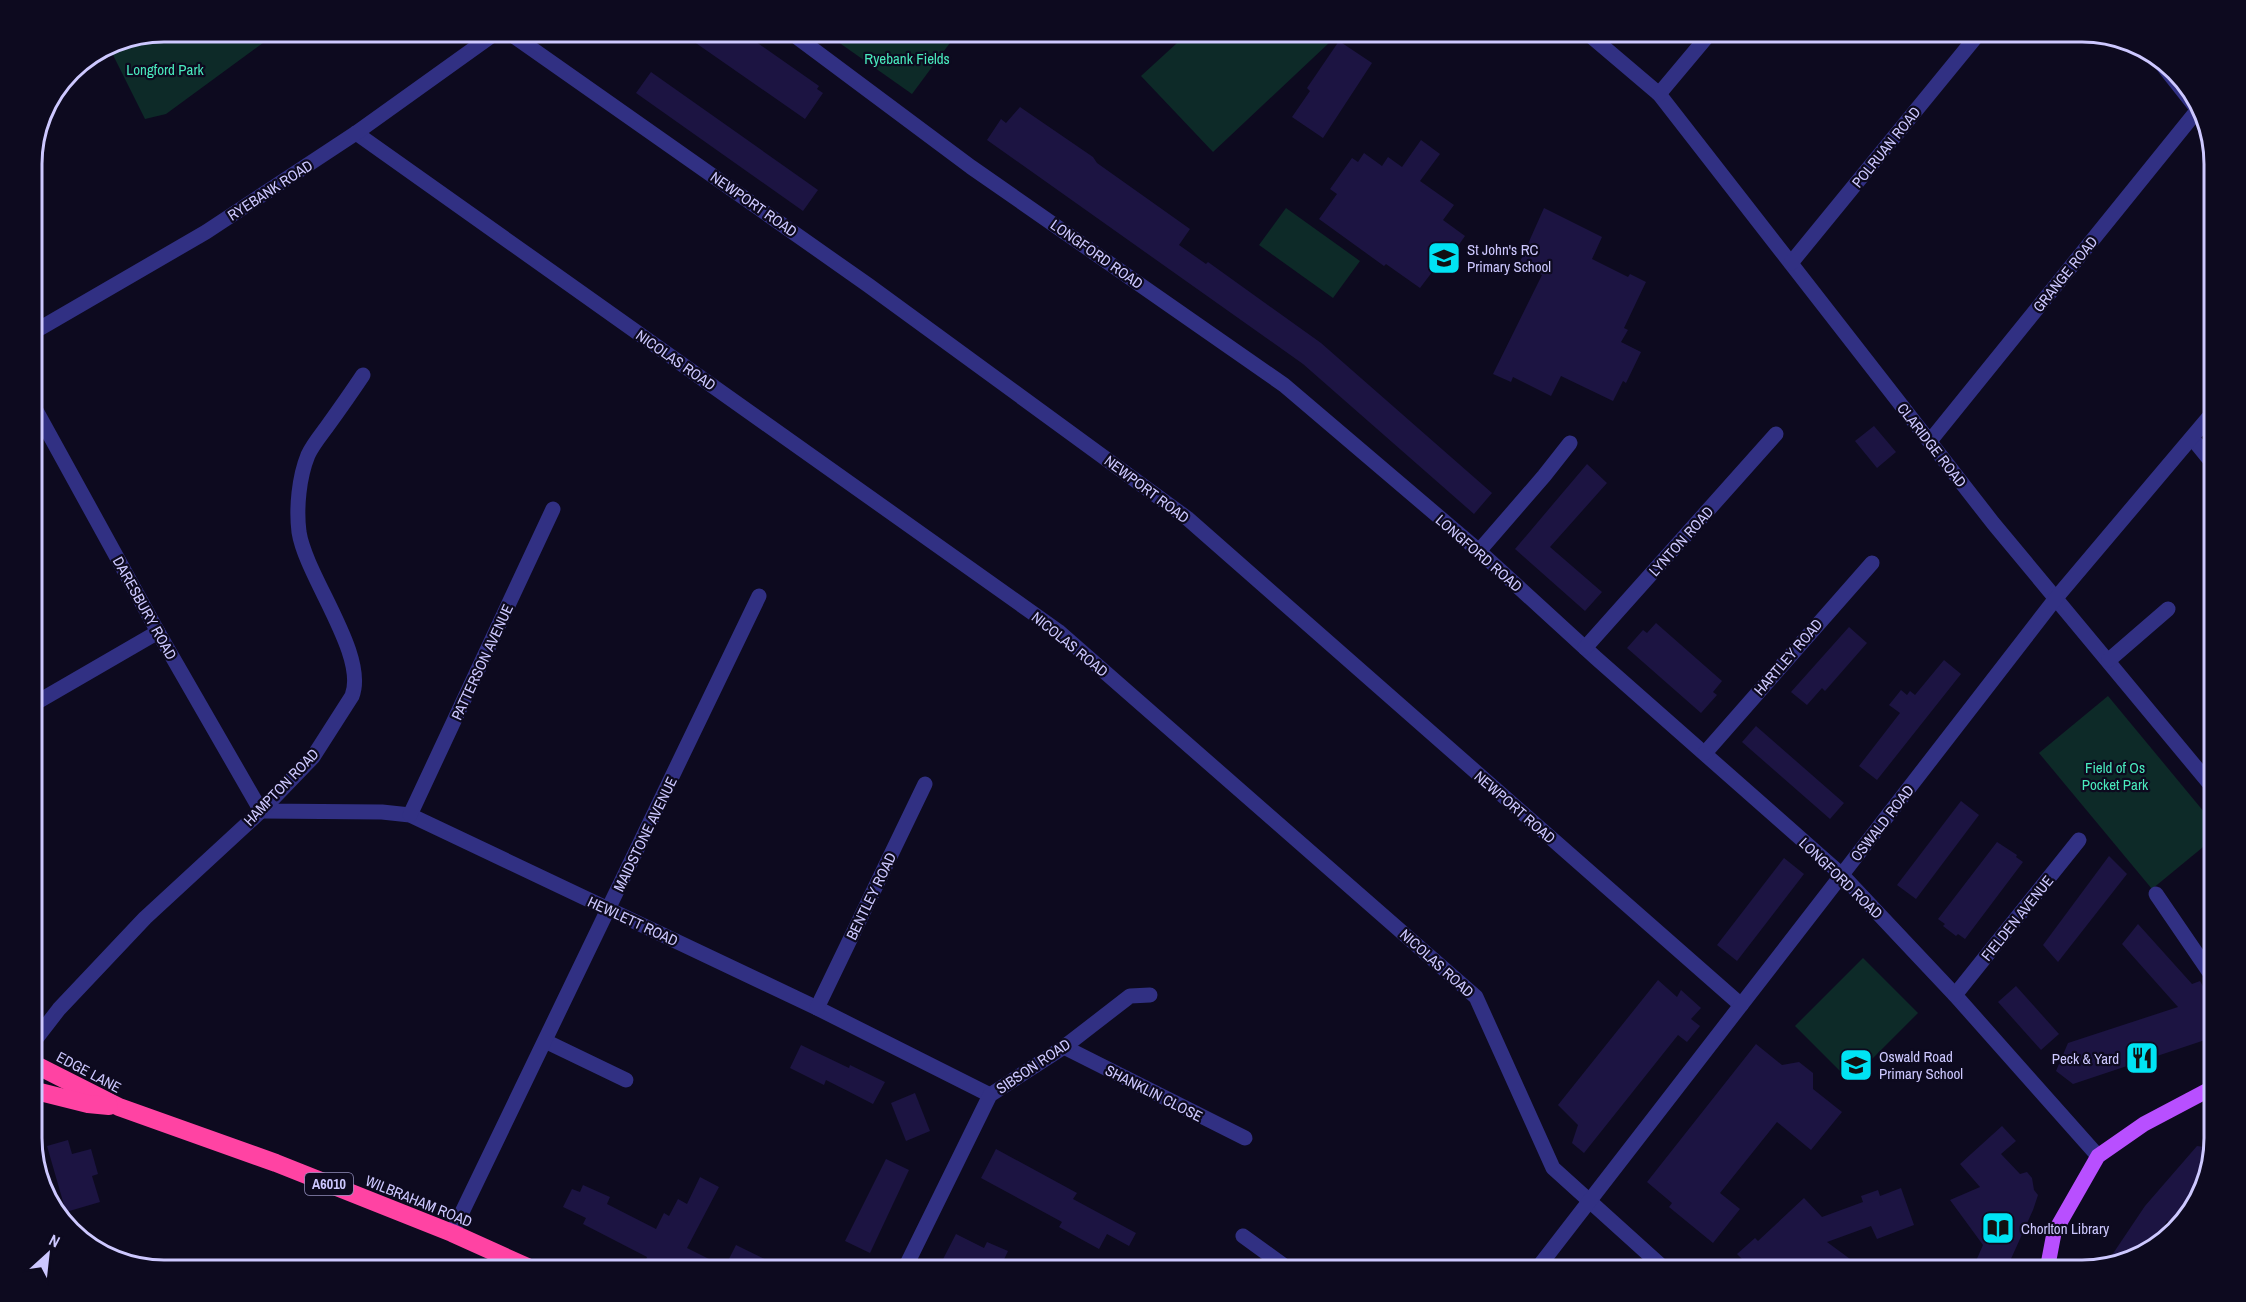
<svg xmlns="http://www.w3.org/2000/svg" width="2246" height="1302" font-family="'Archivo Narrow',sans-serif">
  <rect width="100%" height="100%" fill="#0d0a1f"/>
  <g fill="#0d2a28">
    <polygon points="164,32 278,32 166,114 145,119 108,45 114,41"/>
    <polygon points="824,32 958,32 912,94"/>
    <polygon points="1189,32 1320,32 1330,42 1213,152 1141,76"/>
    <polygon points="1286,208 1360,261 1333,298 1259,245"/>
    <polygon points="2108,696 2214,824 2214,838 2152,889 2039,753"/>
    <polygon points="1863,958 1918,1013 1850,1081 1795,1026"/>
  </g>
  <g fill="#1c1442">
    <polygon points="680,32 742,32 819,86 817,89 823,93 805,119"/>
    <polygon points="1339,41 1372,63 1323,138 1292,117 1310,91 1307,88"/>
    <polygon points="651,72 818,190 803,211 636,93"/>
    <polygon points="1020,107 1093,157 1097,163 1190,229 1179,245 1206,264 1208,262 1321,343 1492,493 1474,514 1303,364 987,140 1001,119 1006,123"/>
    <polygon points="1421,140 1440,154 1420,181 1454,205 1443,220 1465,236 1453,253 1449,250 1420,288 1386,264 1384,266 1319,219 1337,194 1330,189 1352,158 1358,162 1364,153 1382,166 1388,157 1402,167"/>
    <polygon points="1544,208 1602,237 1592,259 1628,277 1630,274 1646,282 1624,328 1628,330 1621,342 1641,352 1626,383 1623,381 1613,401 1561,376 1551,396 1513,377 1511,382 1493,374 1542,275 1519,264"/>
    <polygon points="1874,426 1896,452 1877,468 1855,441"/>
    <polygon points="1587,464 1607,483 1550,547 1602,592 1585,611 1515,549"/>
    <polygon points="1656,623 1722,681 1713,692 1717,695 1701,713 1627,648 1643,630 1647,633"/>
    <polygon points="1849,627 1867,643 1825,691 1822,688 1807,705 1791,692"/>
    <polygon points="1944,660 1961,674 1877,780 1859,766 1900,713 1889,705 1901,690 1907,695 1910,691 1915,695"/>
    <polygon points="1756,726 1844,803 1830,819 1742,742"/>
    <polygon points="1961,801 1979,815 1916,899 1897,885"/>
    <polygon points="1997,842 2017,855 2016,857 2023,862 1965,939 1958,934 1956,936 1943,926 1945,924 1938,919"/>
    <polygon points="2109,856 2127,874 2058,962 2043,945"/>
    <polygon points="1784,858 1804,874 1737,961 1717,945"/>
    <polygon points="2138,924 2192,984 2200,981 2214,1006 2214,1037 2073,1084 2056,1071 2068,1043 2178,1007 2122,944"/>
    <polygon points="1658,980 1677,997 1681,990 1701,1008 1691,1019 1700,1026 1687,1042 1678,1035 1584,1153 1572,1143 1578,1125 1558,1105"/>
    <polygon points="2016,986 2059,1034 2041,1050 1998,1002"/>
    <polygon points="1756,1044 1782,1065 1799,1062 1813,1073 1813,1089 1842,1112 1811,1150 1777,1122 1720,1193 1740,1209 1713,1243 1669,1207 1672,1203 1647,1182"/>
    <polygon points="801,1045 849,1068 850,1065 885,1082 873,1104 826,1080 824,1085 790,1068"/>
    <polygon points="915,1093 930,1131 906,1141 891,1103"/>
    <polygon points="2002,1126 2016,1141 2001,1154 2020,1174 2027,1172 2032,1178 2034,1190 2038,1195 2033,1210 2006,1270 1972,1270 1983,1245 1950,1200 1980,1187 1960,1164"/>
    <polygon points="68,1140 72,1154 91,1149 98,1174 92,1176 100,1202 66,1212 47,1146"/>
    <polygon points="2197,1146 2212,1148 2197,1204 2176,1226 2167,1221 2145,1254 2106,1264 2145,1206"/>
    <polygon points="996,1149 1077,1193 1073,1199 1136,1233 1129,1246 1107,1234 1099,1249 1059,1227 1062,1222 981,1178"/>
    <polygon points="886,1159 909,1170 870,1253 845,1241"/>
    <polygon points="700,1177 719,1187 687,1248 725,1267 736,1245 787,1270 666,1270 646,1260 647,1257 583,1224 586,1218 563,1207 572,1189 580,1192 583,1185 610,1197 607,1204 656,1229 664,1213 669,1216 678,1199 687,1204"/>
    <polygon points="1901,1188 1914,1225 1877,1239 1871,1226 1827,1242 1865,1270 1753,1270 1737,1254 1755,1238 1758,1241 1804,1198 1822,1217 1863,1202 1861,1196 1878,1190 1880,1196"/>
    <polygon points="956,1234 984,1248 987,1242 1008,1251 999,1270 950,1270 940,1265"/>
  </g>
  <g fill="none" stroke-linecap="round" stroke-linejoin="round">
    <g stroke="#313083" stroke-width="15">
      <polyline points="508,32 868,285 1187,518 1741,1005"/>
      <polyline points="790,32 971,167 1284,385 1479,551 1596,658 1842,875 1955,995 2098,1156"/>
      <polyline points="1586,32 1659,94 1993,523 2214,789"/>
      <polyline points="2157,58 2202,115"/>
      <polyline points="1659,94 1711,32"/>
      <polyline points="356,133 1058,631 1476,997 1553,1168 1666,1270"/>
      <polyline points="1791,263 1980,32"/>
      <polyline points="32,333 206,232 356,133 497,32"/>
      <polyline points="32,403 158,632 261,811 382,812 410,815 817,1008 990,1095"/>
      <polyline points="2192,438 2214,465"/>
      <polyline points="1930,441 2200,107"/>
      <polyline points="1479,551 1544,476 1570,443"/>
      <polyline points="1585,648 1776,434"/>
      <polyline points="2109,660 2168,609"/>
      <polyline points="32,705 158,632"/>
      <polyline points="1705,753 1872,563"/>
      <polyline points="410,815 553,509"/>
      <polyline points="2156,894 2214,979"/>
      <polyline points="1955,995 2079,840"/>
      <polyline points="817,1008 925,784"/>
      <polyline points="545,1041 626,1080"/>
      <path d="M32 1044 59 1009 145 918 261 811 313 757 352 696C368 655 306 577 299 532 296 508 299 477 308 455 312 446 320 436 326 428 339 410 351 393 363 375"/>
      <polyline points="1064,1047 1245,1138"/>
      <polyline points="452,1233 759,596"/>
      <polyline points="1243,1236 1290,1270"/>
      <polyline points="904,1270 990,1095 1064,1047 1130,996 1150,995"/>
      <polyline points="1536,1270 2056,598 2214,411"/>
    </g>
    <polyline stroke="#b84fff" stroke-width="15" points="2047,1270 2054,1233 2098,1156 2144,1124 2214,1087"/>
    <g stroke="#ff43a3" stroke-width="18">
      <polyline points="32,1063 119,1107 276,1163 452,1233 534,1270"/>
      <polyline points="32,1090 88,1104 109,1106"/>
    </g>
  </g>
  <defs>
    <g id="school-square" transform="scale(1.725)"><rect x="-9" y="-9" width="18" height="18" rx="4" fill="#00e3f3" stroke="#0d0a1f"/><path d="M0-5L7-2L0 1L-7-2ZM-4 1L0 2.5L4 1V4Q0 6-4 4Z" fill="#111"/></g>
    <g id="restaurant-square" transform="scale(1.725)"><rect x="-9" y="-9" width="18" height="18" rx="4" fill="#00e3f3" stroke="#0d0a1f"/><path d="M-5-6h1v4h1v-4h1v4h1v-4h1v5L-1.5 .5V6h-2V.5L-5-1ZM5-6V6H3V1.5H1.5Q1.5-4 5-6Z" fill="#111"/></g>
    <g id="library-square" transform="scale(1.725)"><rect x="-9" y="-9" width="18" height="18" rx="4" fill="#00e3f3" stroke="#0d0a1f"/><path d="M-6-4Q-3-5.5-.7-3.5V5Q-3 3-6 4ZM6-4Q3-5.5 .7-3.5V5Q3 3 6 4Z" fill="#111"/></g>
  </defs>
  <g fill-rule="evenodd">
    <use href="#school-square" x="1444" y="258"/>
    <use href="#restaurant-square" x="2142" y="1058"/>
    <use href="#school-square" x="1856" y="1065"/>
    <use href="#library-square" x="1998" y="1228"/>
  </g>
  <g text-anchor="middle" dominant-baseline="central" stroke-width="4.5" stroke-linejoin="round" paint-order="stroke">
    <rect fill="#0d0a1f" stroke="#938fbc" stroke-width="1.5" x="305" y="1173" width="48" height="22" rx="4.5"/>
    <g font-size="14" font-weight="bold" fill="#cdc8ff">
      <text x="329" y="1184">A6010</text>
    </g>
    <g font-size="15" fill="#49eabd" stroke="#0d0a1f">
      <text x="907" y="58">Ryebank Fields</text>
      <text x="165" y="69">Longford Park</text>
      <text x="2115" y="767">Field of Os<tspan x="2115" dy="17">Pocket Park</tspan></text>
    </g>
    <g font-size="15" fill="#cdc8ff" stroke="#0d0a1f">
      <text transform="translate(1886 147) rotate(-51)">POLRUAN ROAD</text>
      <text transform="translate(270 190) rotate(-33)">RYEBANK ROAD</text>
      <text transform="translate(754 204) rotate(35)">NEWPORT ROAD</text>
      <text transform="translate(1097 254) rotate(35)">LONGFORD ROAD</text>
      <text transform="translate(2065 274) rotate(-51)">GRANGE ROAD</text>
      <text transform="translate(676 360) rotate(35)">NICOLAS ROAD</text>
      <text transform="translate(1932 445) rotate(52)">CLARIDGE ROAD</text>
      <text transform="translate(1147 489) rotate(37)">NEWPORT ROAD</text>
      <text transform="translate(1681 541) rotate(-48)">LYNTON ROAD</text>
      <text transform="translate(1479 553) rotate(41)">LONGFORD ROAD</text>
      <text transform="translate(145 608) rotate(61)">DARESBURY ROAD</text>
      <text transform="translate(1070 644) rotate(39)">NICOLAS ROAD</text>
      <text transform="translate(1788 657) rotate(-49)">HARTLEY ROAD</text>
      <text transform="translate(482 662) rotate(-65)">PATTERSON AVENUE</text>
      <text transform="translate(281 787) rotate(-46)">HAMPTON ROAD</text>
      <text transform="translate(1515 807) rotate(41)">NEWPORT ROAD</text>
      <text transform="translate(1882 823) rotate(-52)">OSWALD ROAD</text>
      <text transform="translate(645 834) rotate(-64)">MAIDSTONE AVENUE</text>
      <text transform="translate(1841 878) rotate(44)">LONGFORD ROAD</text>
      <text transform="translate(871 896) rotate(-64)">BENTLEY ROAD</text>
      <text transform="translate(2017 918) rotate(-51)">FIELDEN AVENUE</text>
      <text transform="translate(633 921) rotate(25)">HEWLETT ROAD</text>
      <text transform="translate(1437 963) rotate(42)">NICOLAS ROAD</text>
      <text transform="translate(1033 1066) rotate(-34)">SIBSON ROAD</text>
      <text transform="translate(89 1072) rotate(28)">EDGE LANE</text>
      <text transform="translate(1154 1093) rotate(27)">SHANKLIN CLOSE</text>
      <text transform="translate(419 1201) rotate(22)">WILBRAHAM ROAD</text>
    </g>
    <g font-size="15" fill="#cdc8ff" stroke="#0d0a1f" text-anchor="start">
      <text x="1467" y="249">St John's RC<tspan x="1467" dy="17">Primary School</tspan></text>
      <text x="1879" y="1056">Oswald Road<tspan x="1879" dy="17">Primary School</tspan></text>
      <text x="2119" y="1058" text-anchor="end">Peck &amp; Yard</text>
      <text x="2021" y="1228">Chorlton Library</text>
    </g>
  </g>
  <path d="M0 0H2246V1302H0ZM164 42H2082A122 122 0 0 1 2204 164V1138A122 122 0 0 1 2082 1260H164A122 122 0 0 1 42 1138V164A122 122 0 0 1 164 42Z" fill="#0d0a1f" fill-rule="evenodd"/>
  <path fill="none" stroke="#cdc8ff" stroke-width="3" d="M164 42H2082A122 122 0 0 1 2204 164V1138A122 122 0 0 1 2082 1260H164A122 122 0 0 1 42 1138V164A122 122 0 0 1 164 42Z"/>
  <g transform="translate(48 1254) rotate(27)" stroke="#0d0a1f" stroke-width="4.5" paint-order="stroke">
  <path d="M0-4.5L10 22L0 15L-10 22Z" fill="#cdc8ff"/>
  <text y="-9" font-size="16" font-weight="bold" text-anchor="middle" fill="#cdc8ff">N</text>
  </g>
</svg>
